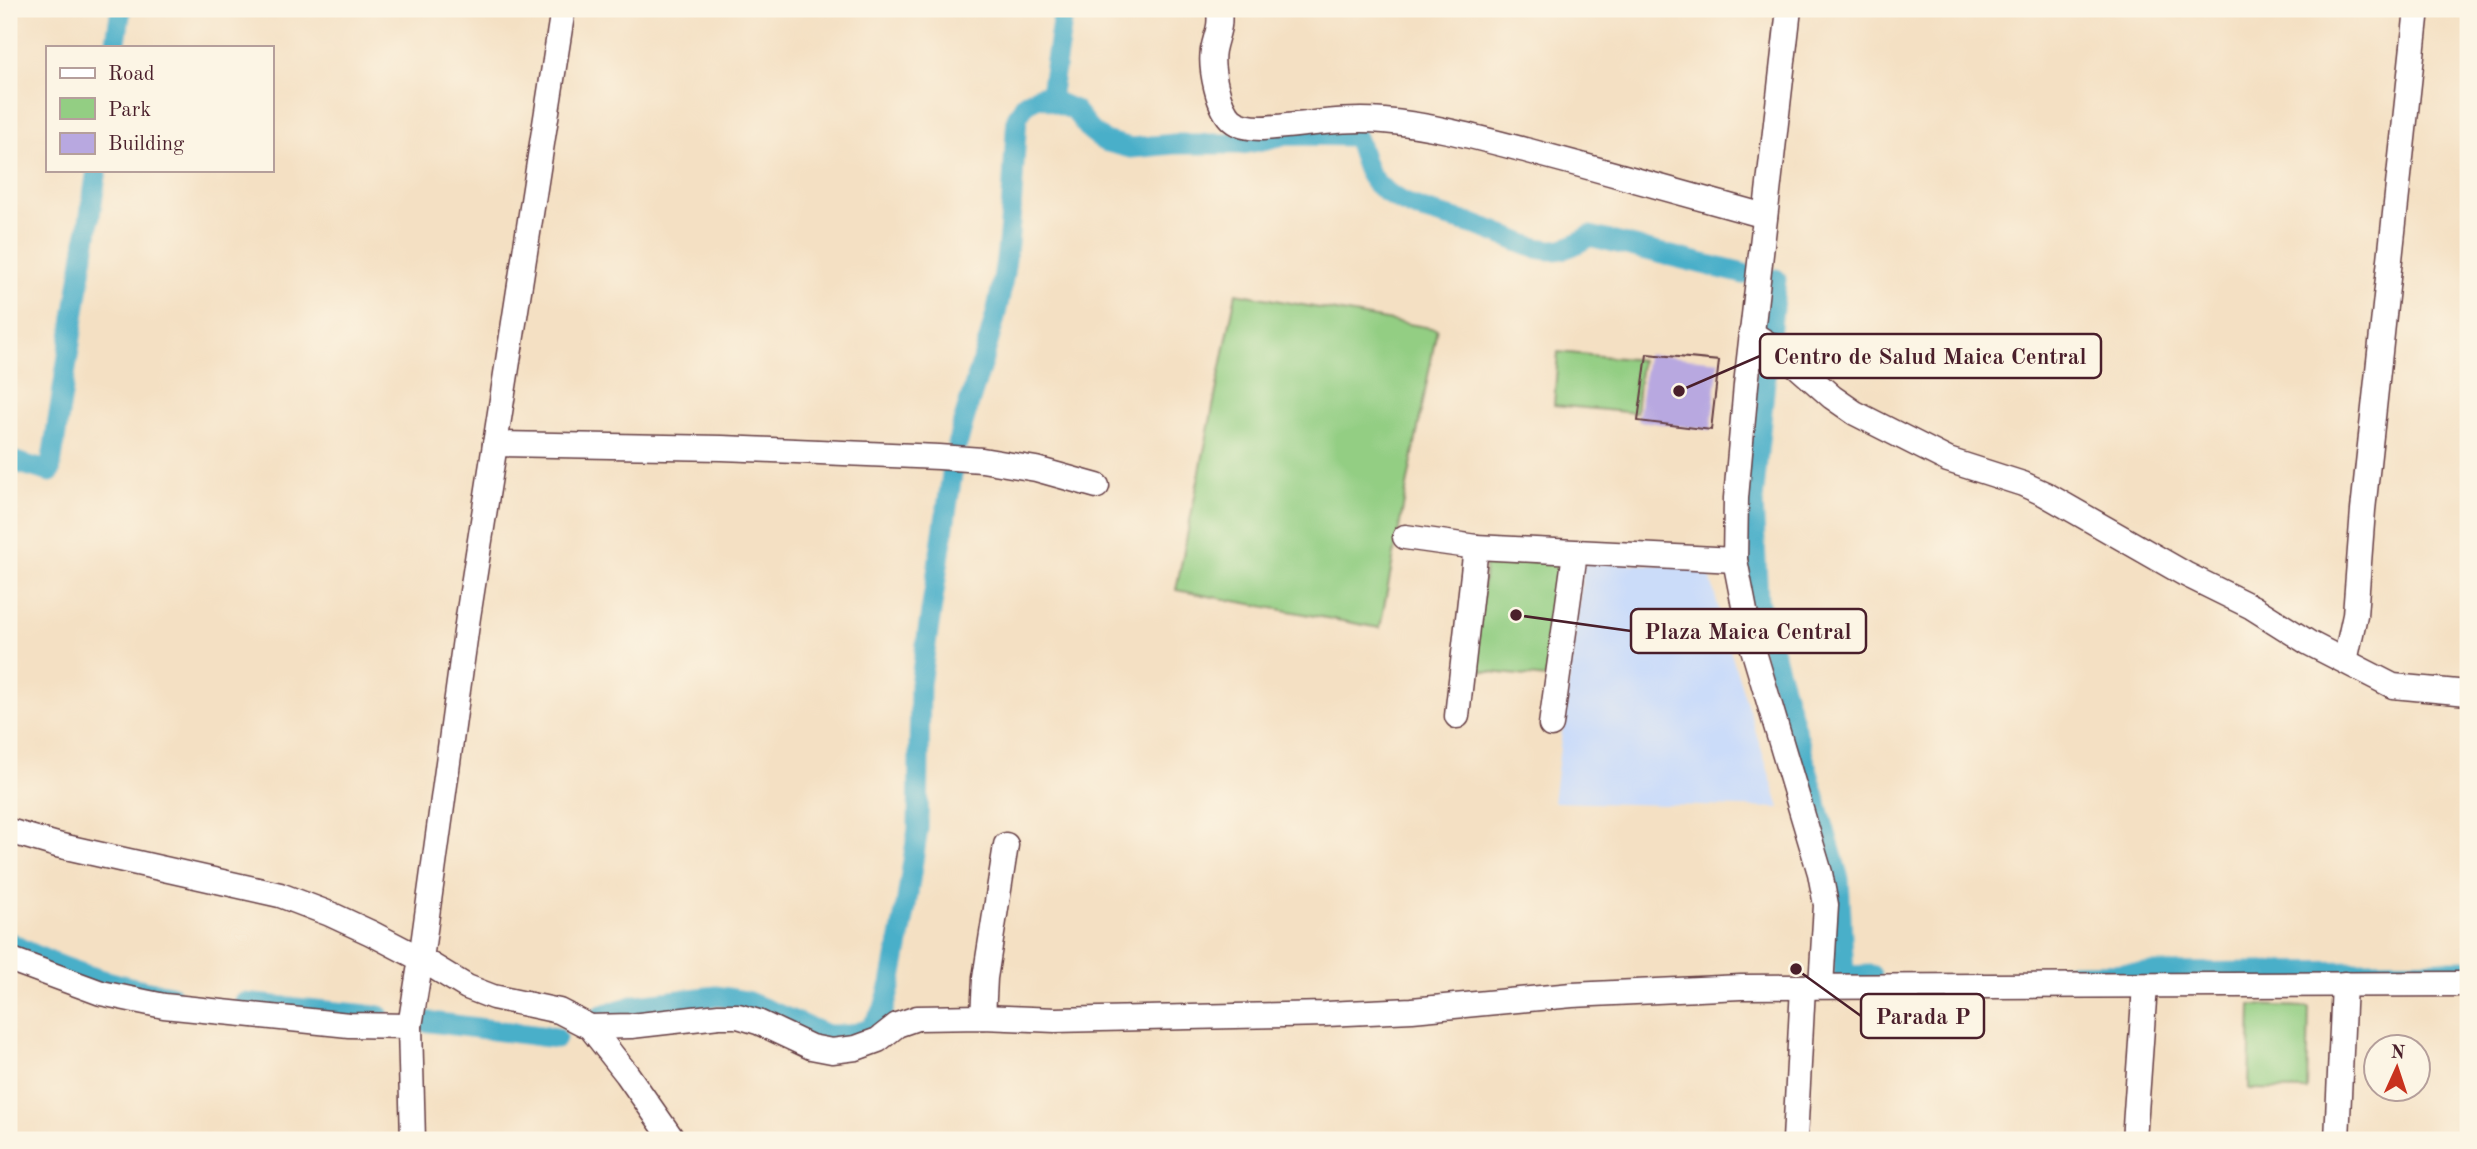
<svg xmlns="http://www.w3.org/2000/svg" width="2477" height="1149" font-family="'Old Standard TT',serif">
  <rect width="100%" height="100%" fill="#fcf5e5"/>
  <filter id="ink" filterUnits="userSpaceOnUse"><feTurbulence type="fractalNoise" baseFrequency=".0143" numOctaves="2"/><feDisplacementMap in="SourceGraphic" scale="14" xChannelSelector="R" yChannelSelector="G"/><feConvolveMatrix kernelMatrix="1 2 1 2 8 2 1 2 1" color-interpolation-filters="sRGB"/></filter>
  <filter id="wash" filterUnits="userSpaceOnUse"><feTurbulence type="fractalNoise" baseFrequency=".00686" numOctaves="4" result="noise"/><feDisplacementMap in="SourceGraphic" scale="28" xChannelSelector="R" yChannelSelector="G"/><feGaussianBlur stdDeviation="1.57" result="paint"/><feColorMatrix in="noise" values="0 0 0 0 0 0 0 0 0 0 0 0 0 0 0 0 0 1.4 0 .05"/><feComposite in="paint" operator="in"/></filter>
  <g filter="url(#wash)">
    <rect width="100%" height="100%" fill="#f4e0c3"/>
    <polygon fill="#cbdcf9" points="1584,562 1708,567 1724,631 1780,808 1553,802"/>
    <g fill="#93ce83" stroke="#6e7657" stroke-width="2">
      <polygon points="1236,293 1437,329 1380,628 1176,590"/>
      <polygon points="1558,352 1641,360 1636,413 1554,405"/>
      <polygon points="1486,558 1559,562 1561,565 1546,678 1474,670"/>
      <polygon points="2251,1005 2309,1007 2307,1090 2249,1089"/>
    </g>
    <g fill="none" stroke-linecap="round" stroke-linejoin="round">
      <g stroke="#4aafc9" stroke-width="21">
        <polyline points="115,47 121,9"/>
        <polyline points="1050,99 1064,9"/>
        <polyline points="1771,327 1776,279"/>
        <polyline points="1767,361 1753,501 1758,601 1839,879 1844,976 1871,975"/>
        <path d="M958 442C969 397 987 354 997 309 1012 246 1012 182 1017 118L1026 103 1041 96 1074 110 1090 130 1104 141 1131 148 1174 144H1243L1287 135 1355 136C1364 152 1362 169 1377 184 1407 214 1452 215 1490 230 1510 237 1528 249 1551 250 1565 251 1578 243 1590 236L1744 274"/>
        <polyline points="9,460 50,472 97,170"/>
        <path d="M9 942C58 969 115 986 171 995"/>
        <polyline points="2064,974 2468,970"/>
        <polyline points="244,1003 379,1016"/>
        <polyline points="602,1015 636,1005 717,996 746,1001 827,1035 850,1035 870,1029 883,1011 891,984 905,912 918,829 920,684 953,468"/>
        <polyline points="423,1021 556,1038"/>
      </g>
    </g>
    <g id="blocks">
      <polygon fill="#b8a8e0" points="1647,354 1719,361 1711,430 1638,421"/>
    </g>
  </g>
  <g filter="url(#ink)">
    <use href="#blocks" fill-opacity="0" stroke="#643c42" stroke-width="2"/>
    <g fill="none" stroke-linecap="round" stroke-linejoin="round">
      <g stroke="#643c42" stroke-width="27">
        <g id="minor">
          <path d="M1219 9C1221 29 1217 31 1213 50 1210 68 1218 108 1232 120 1240 127 1252 128 1262 128 1303 126 1342 117 1384 121 1433 125 1482 139 1529 151 1608 172 1687 194 1765 216"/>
          <polyline points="1789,9 1746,385 1736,498 1735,560 1751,642 1820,873 1826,905 1821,986"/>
          <polyline points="1751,333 1781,352 1832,397 1855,413 1948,460 2023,484 2045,494 2185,574 2252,607 2309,643 2393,686 2468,693"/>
          <polyline points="495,444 722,448 939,457 982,460 1036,469 1097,486"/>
          <polyline points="1405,537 1476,547 1735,560"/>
          <polyline points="2339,657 2347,652 2355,615 2363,510 2417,9"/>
          <polyline points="1457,716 1476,547"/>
          <polyline points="1551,725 1575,553"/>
          <polyline points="9,831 57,845 280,895 330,914 371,933 421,959 467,987 493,997 559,1011 590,1027 627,1074 673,1140"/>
          <polyline points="9,959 101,993 164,1006 349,1025 410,1026"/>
          <polyline points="983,1017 985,978 1006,845"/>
          <polyline points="590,1027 631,1026 719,1016 738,1016 758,1022 811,1047 832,1051 856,1048 878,1040 897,1025 917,1018 983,1017 1055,1020 1326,1014 1412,1010 1572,995 1741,987 2468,984"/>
          <polyline points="413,1140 410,1026 421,959 468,617 563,9"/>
          <polyline points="1795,1140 1803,987"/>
          <polyline points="2134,1140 2145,986"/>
          <polyline points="2337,1140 2344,984"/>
        </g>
      </g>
      <use href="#minor" stroke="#fff" stroke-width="24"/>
    </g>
  </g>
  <path fill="none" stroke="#4a1f2b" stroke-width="2.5" d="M1679 391L1760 356M1516 615L1631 631M1796 969L1861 1016"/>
  <g fill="#4a1f2b" stroke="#fcf5e5" stroke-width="2.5">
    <circle cx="1679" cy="391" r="7"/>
    <circle cx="1516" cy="615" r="7"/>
    <circle cx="1796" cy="969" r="7"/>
  </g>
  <g fill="#fcf5e5" stroke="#4a1f2b" stroke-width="2.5">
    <rect x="1760" y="334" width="341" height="44" rx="7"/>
    <rect x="1631" y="609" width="235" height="44" rx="7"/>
    <rect x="1861" y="994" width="123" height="44" rx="7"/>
  </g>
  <g font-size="23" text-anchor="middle" font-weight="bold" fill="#4a1f2b">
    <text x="1930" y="364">Centro de Salud Maica Central</text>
    <text x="1748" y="639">Plaza Maica Central</text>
    <text x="1923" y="1024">Parada P</text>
  </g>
  <rect width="2477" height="1149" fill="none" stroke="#fcf5e5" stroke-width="35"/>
  <rect x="46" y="46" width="228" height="126" fill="#fcf5e5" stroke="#b59f9b" stroke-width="2"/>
  <rect x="60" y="68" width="35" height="10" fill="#ffffff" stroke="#b59f9b" stroke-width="2"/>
  <text x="108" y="80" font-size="21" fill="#4a1f2b">Road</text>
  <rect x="60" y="98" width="35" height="21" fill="#93ce83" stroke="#b59f9b" stroke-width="2"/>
  <text x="108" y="116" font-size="21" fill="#4a1f2b">Park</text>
  <rect x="60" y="133" width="35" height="21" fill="#b8a8e0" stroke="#b59f9b" stroke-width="2"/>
  <text x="108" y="150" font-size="21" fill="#4a1f2b">Building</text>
  <g transform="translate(2397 1068) rotate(3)"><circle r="33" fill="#fcf5e5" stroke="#b59f9b" stroke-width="2"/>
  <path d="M0-5L12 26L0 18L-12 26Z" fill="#c8321e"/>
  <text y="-10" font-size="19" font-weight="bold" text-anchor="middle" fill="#4a1f2b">N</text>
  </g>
</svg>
